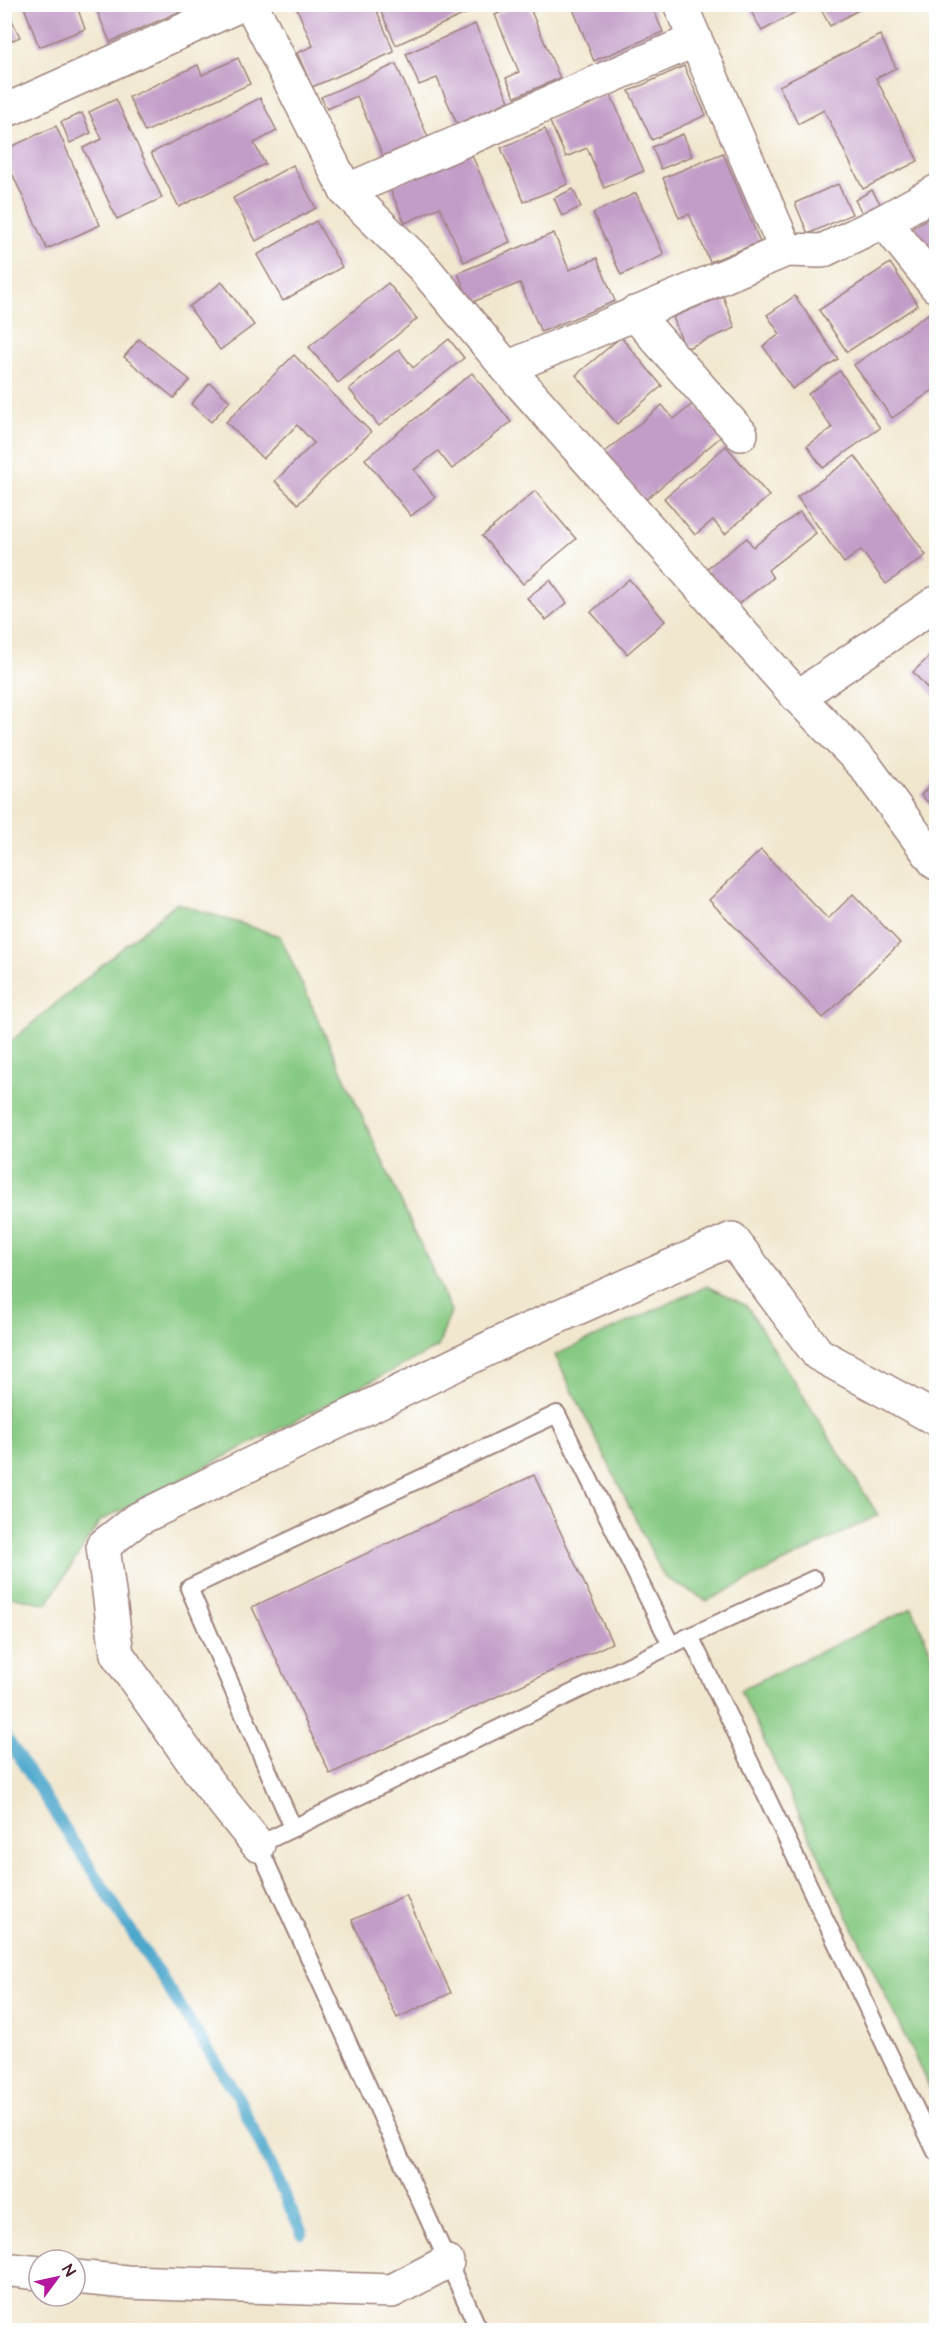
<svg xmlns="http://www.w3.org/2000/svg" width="941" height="2335" font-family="'Architects Daughter',sans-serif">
  <rect width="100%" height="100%" fill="#fff"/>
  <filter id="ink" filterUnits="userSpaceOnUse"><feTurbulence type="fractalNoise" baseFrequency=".0167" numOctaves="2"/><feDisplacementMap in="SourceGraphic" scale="12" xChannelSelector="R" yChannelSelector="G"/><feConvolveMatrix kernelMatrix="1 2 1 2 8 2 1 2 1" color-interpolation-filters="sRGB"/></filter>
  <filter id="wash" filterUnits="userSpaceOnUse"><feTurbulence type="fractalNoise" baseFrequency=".008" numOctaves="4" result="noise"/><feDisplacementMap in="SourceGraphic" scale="24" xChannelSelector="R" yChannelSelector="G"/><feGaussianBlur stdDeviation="1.35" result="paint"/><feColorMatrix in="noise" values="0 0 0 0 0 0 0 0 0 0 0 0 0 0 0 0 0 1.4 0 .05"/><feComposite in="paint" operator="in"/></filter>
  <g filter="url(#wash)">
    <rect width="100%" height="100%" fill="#f1e7cf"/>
    <g fill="#87ca83" stroke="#687457" stroke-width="1.5">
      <polygon points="176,903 280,936 451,1311 438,1347 100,1521 47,1604 5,1595 4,1047"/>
      <polygon points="707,1286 747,1306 878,1515 707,1601 664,1577 555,1355"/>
      <polygon points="912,1608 936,1664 936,2102 740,1690"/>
    </g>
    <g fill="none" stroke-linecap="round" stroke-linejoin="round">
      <polyline stroke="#4ea8cc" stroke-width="12" points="4,1734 237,2095 302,2233"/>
    </g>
    <g id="blocks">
      <g fill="#c29dc8">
        <polygon points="4,4 20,37 4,44"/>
        <polygon points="23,4 76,4 85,29 39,47"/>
        <polygon points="94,4 197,4 110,42"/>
        <polygon points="295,4 374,4 394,52 312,87 297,53 313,46"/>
        <polygon points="519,4 528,4 560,78 515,97 506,78 519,72 495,15"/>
        <polygon points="571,4 651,4 663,32 594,61"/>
        <polygon points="747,4 810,4 762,31"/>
        <polygon points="818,4 869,4 830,26"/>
        <polygon points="378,5 464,5 467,13 396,45"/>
        <polygon points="475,24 509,101 457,124 437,78 419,85 406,54"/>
        <polygon points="880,35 896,68 876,78 918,161 863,189 824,110 798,124 779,86"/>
        <polygon points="238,58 250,84 145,132 129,97 198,65 202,75"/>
        <polygon points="396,64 428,137 383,156 357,96 327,109 321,97"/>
        <polygon points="684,66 706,115 652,140 629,91"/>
        <polygon points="610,93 644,171 604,188 587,148 566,157 549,120"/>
        <polygon points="260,98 277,131 254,143 265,164 179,207 151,153"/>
        <polygon points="116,99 162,198 117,219 83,148 102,139 89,112"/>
        <polygon points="82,113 91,133 70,143 61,122"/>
        <polygon points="56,126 100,225 47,249 4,156 4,150"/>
        <polygon points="545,129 568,184 524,202 501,148"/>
        <polygon points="683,134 692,156 661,169 652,147"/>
        <polygon points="470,151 510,242 464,262 440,207 405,223 389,187"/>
        <polygon points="723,153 760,242 710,262 689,214 679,218 663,178"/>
        <polygon points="293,165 316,208 256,241 233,198"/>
        <polygon points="838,184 852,214 808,234 795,203"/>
        <polygon points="573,189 581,207 562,216 554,198"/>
        <polygon points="872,190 883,208 865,218 855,200"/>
        <polygon points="636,193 664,255 621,275 593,213"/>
        <polygon points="930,217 936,227 936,256 929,260 909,230"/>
        <polygon points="316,221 342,267 283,301 257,255"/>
        <polygon points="554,233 569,270 597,258 615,301 541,332 520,283 470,303 458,273"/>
        <polygon points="890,263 918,305 847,352 819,310"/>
        <polygon points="222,282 254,325 220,350 189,307"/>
        <polygon points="388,283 417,319 338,383 309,347"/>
        <polygon points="723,296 735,328 685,349 673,317"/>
        <polygon points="795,296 838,359 792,389 763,346 780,334 767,315"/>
        <polygon points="928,314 936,326 936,388 892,418 854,365"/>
        <polygon points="621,337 662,386 617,424 576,375"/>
        <polygon points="139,339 190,380 174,398 124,357"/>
        <polygon points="449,339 464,358 379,426 349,389 399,349 413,368"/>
        <polygon points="294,355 371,432 298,504 275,481 314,443 297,425 263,459 226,422"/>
        <polygon points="840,371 880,428 823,468 807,446 832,428 808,394"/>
        <polygon points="472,373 511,422 452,469 438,451 414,470 435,497 411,516 365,459"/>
        <polygon points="210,383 230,401 211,422 191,404"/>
        <polygon points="694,403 722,436 644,501 604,453 662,405 674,419"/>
        <polygon points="726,446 769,496 725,534 713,520 695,535 664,498"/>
        <polygon points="855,456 926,555 886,584 861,550 844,563 797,497"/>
        <polygon points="535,491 576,539 523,584 482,536"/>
        <polygon points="800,512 816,533 768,570 773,578 734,607 706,569 747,538 753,547"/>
        <polygon points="629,579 665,621 627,654 591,612"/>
        <polygon points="550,580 567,603 546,620 527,598"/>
        <polygon points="936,650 936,698 913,672"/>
        <polygon points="936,780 936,811 921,795"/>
        <polygon points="761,850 828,919 853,894 900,943 823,1018 709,900"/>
        <polygon points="534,1475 612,1643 330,1774 252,1607"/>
        <polygon points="406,1895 451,1993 397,2018 352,1920"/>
      </g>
    </g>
  </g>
  <g filter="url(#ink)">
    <use href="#blocks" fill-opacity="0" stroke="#9e837d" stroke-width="1.5"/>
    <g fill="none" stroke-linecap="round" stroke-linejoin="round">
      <g stroke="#9e837d" stroke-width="20">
        <g id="service">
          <polyline points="690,1636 814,1579"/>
          <polyline points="293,1828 189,1588 557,1414 671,1645"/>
          <polyline points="479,2330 258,1845 690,1636 936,2152"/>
        </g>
      </g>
      <g stroke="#9e837d" stroke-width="36">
        <g id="minor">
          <polyline points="251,4 346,191 423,267 507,368 798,697 865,766 936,863"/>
          <polyline points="680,4 786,250 822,251 884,221 936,192"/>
          <polyline points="12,108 242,4"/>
          <polyline points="346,191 695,40"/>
          <polyline points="884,221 936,286"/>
          <polyline points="634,313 741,434"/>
          <polyline points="507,368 786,250"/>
          <polyline points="798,697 936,603"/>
          <polyline points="258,1845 208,1783 117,1654 103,1546 136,1520 510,1338 732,1239 818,1354 936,1419"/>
          <polyline points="4,2269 39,2273"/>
          <polyline points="75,2277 127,2282 392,2291 447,2262"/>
        </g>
      </g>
      <use href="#service" stroke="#fff" stroke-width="16"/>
      <use href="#minor" stroke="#fff" stroke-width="33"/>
    </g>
  </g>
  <rect width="941" height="2335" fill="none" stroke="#fff" stroke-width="24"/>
  <g transform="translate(57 2278) rotate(57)"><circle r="28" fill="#ffffff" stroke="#b7a5aa" stroke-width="1.5"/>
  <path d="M0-4.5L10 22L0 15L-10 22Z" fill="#b5179e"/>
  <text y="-9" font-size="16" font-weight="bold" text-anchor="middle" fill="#4a1f2b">N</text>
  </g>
</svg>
